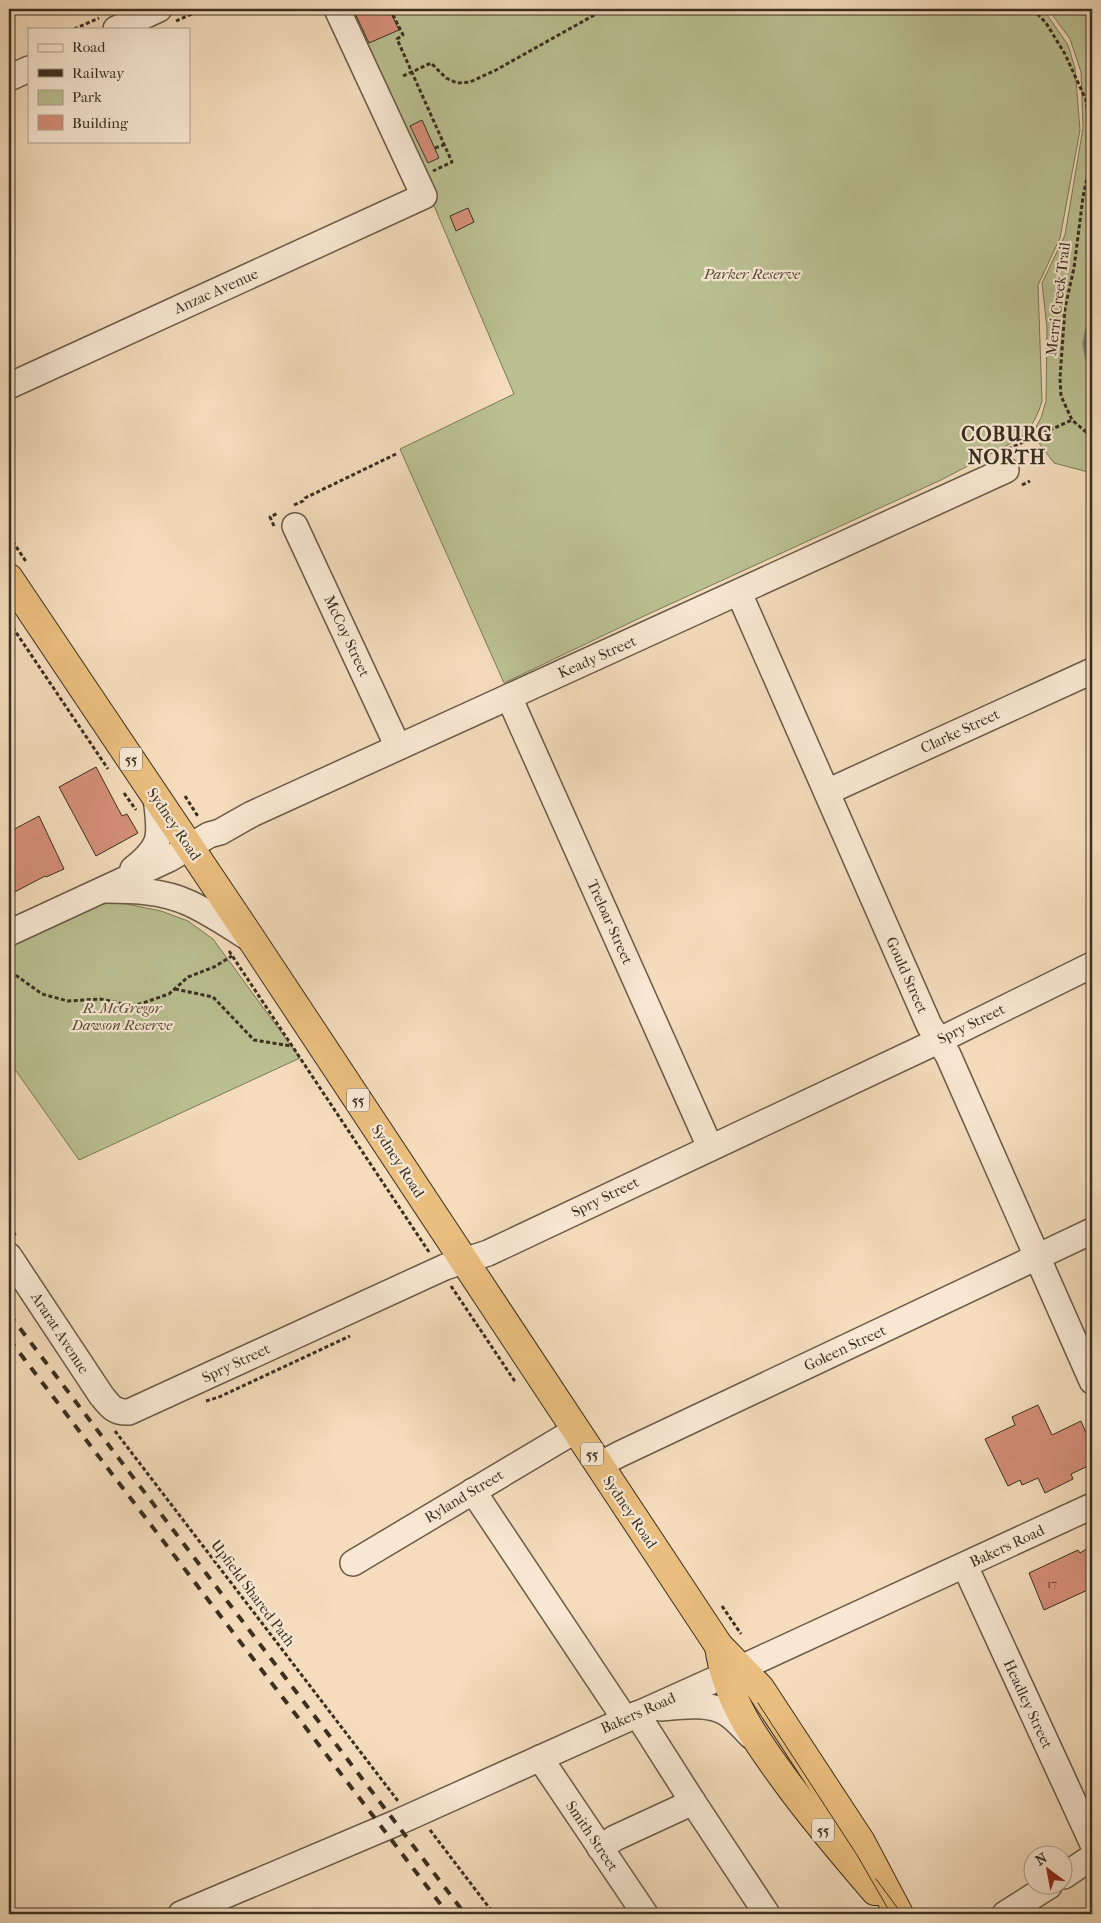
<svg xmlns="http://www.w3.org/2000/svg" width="1101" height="1923" font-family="'IM FELL French Canon',serif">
  <rect width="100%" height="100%" fill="#f4dcbc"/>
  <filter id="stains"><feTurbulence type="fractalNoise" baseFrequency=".004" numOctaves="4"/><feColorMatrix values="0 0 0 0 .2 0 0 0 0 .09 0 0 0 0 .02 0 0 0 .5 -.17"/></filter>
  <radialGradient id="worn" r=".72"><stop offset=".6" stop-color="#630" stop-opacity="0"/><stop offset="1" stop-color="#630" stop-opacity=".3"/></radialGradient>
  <g fill="#bac092" stroke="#7a7859">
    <path d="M341 9H1043L1068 45 1075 68 1080 130 1060 238 1038 285 1042 401C1038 415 1032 427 1021 438L941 480 642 617 504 683 400 449 514 394 423 180Z"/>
    <polygon points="1048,9 1092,9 1092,473 1054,463 1032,434 1041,418 1046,401 1047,328 1042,283 1065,235 1083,128 1081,72 1070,39"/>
    <polygon points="117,902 161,911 188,921 213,939 300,1058 79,1160 9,1061 9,944 97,905"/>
  </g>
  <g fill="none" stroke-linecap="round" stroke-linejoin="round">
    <polyline stroke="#75827b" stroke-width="5" points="1092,306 1085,344 1092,381"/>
  </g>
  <g fill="#d58f79" stroke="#3a2f20">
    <polygon points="353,9 389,9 399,30 369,43"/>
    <polygon points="422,120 439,158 428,163 410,126"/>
    <polygon points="468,208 474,222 456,231 450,216"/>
    <polygon points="96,767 122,816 127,814 138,833 96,856 59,787"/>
    <polygon points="39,816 64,869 46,877 45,876 9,895 9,832"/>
    <polygon points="1038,1405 1052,1435 1081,1421 1086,1433 1092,1430 1092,1458 1087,1460 1090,1465 1071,1474 1073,1479 1045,1493 1038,1478 1022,1485 1020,1480 1008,1486 985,1439 1015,1425 1012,1417"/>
    <polygon points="1088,1548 1092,1558 1092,1588 1044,1610 1029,1573 1078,1550 1080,1553"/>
  </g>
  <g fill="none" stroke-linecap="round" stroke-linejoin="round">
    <g stroke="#685a47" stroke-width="28">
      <g id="minor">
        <polyline points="116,29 159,9"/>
        <polyline points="9,78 29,69"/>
        <polyline points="9,386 424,196 337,9"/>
        <polyline points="295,526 398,747"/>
        <polyline points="739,593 929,1025 948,1055 1092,1381"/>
        <polyline points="509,697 710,1147"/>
        <polyline points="827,792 1092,671"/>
        <path d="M133 869C165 844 160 834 156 797"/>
        <path d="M106 890C134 890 163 891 189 903 211 913 231 927 252 940"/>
        <polyline points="9,933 169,859 209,835 220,832 252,814 1006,470"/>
        <path d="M9 1256 101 1395C110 1406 114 1413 129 1412L445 1267 488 1253 940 1040 1092 965"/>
        <polyline points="599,1465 620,1454 1092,1231"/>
        <polyline points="473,1491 625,1719"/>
        <polyline points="353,1563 576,1430"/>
        <polyline points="965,1566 1092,1842"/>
        <polyline points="741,1668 1092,1506"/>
        <path d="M661 1708C682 1706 710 1702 728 1714 737 1720 744 1729 751 1736"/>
        <polyline points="637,1714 693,1802 767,1914"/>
        <polyline points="540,1758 645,1914"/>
        <polyline points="600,1848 615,1838 693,1802"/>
        <polyline points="1064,1876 1092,1857"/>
        <polyline points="181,1914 396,1823 725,1675"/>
        <polyline points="1005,1914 1049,1886"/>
      </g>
    </g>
    <g stroke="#3a2f20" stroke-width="30">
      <g id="highway">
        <polyline points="9,578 252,940 719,1646 760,1688 861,1842 899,1914"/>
        <path d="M719 1646C726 1700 757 1742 788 1784 815 1821 845 1856 875 1891"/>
      </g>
    </g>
    <g stroke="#3a2f20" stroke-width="3" stroke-dasharray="4 2.5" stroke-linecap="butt">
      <polyline points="390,9 403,35 397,39 452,162 433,171"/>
      <polyline points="1033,9 1046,23 1065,54 1086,100 1092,143"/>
      <polyline points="176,21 203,9"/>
      <polyline points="74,29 99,18"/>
      <polyline points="403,76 431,63 446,78 457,83 470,82 496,70 605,9"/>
      <polyline points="435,148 444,145"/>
      <polyline points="1092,154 1083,197 1074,268 1065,308 1060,378 1061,396 1072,420 1092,437"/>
      <polyline points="1008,449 1072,420"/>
      <polyline points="1022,485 1030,481"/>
      <polyline points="294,505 303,501 305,498 396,454"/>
      <polyline points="274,526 270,517 278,513"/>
      <polyline points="9,536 27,563"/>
      <polyline points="9,622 108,769"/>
      <polyline points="124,793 136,810"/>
      <polyline points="185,796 199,818"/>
      <polyline points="229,951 429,1252"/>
      <polyline points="9,975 17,976 42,994 68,1001 100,999 134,1006 169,994 188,977 214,967 232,956"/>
      <polyline points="175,989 213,997 254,1040 291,1046"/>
      <polyline points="9,1227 16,1236"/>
      <polyline points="451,1286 516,1383"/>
      <polyline points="206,1401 219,1397 350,1336"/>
      <polyline points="115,1431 398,1801"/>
      <polyline points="722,1606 741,1634"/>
      <polyline points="430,1830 494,1914"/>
    </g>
    <use href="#minor" stroke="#f8e8d3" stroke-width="25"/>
    <use href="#highway" stroke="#eabe7e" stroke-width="28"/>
    <g stroke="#3a2f20" stroke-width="1">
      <polyline points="758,1703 857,1855 891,1914"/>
      <polyline points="876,1879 902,1914"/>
    </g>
    <g stroke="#3a2f20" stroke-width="4" stroke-dasharray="9 9" stroke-linecap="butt">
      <polyline points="9,1314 465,1914"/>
      <polyline points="9,1339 448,1914"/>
    </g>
  </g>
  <g text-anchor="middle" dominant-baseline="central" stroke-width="4.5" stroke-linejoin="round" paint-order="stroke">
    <g font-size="12" fill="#614736">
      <text x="1052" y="1584">17</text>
    </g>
    <g fill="#f8e8d3" stroke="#736656" stroke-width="1">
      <rect x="120" y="747.5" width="22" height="23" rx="4"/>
      <rect x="347" y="1088.5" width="22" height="23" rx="4"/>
      <rect x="581" y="1442.5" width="22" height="23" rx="4"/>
      <rect x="812" y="1818.5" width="22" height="23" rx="4"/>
    </g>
    <g font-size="14" font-weight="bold" fill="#3a2f20">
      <text x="131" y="759">55</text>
      <text x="358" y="1100">55</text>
      <text x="592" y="1454">55</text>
      <text x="823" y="1830">55</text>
    </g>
    <g font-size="15" font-style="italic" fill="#544c37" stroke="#f8e8d3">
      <text x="752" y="274">Parker Reserve</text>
      <text x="122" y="1008">R. McGregor<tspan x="122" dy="17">Dawson Reserve</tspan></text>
    </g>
    <g font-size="15" fill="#3a2f20" stroke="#f8e8d3">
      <text transform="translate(216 291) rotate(-24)">Anzac Avenue</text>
      <text transform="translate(1058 299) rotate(-83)">Merri Creek Trail</text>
      <text transform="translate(347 636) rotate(65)">McCoy Street</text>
      <text transform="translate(597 657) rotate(-24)">Keady Street</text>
      <text transform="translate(960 731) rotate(-25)">Clarke Street</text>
      <text transform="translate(174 824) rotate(56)">Sydney Road</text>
      <text transform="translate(610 922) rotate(66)">Treloar Street</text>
      <text transform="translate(907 975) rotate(66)">Gould Street</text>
      <text transform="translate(971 1024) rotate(-26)">Spry Street</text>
      <text transform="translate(398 1161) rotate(57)">Sydney Road</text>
      <text transform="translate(605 1197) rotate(-26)">Spry Street</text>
      <text transform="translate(60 1333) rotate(57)">Ararat Avenue</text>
      <text transform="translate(845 1348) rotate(-25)">Goleen Street</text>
      <text transform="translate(236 1363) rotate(-25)">Spry Street</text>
      <text transform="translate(464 1496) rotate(-31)">Ryland Street</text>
      <text transform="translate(630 1512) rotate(56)">Sydney Road</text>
      <text transform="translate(1007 1546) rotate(-25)">Bakers Road</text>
      <text transform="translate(253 1593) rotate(53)">Upfield Shared Path</text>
      <text transform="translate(1028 1704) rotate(65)">Headley Street</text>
      <text transform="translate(638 1713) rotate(-24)">Bakers Road</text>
      <text transform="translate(592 1836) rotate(56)">Smith Street</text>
    </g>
    <g font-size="20" font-weight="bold" letter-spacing="1" fill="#3a2f20" stroke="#f8e8d3">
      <text x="1007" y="434">COBURG<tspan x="1007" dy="23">NORTH</tspan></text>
    </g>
  </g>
  <rect width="1101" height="1923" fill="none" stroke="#f4dcbc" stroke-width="30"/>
  <rect x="10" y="10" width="1081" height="1903" fill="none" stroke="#3a2f20" stroke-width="2.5"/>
  <rect x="15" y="15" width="1071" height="1893" fill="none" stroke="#3a2f20"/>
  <rect x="28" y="28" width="162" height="115" fill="#f8e8d3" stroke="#ac9e8b"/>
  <rect x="38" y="44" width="25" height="8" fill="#f8e8d3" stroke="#ac9e8b"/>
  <text x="72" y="52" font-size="15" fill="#3a2f20">Road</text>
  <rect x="38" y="69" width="25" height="8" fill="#3a2f20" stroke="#ac9e8b"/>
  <text x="72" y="78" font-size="15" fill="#3a2f20">Railway</text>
  <rect x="38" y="90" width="25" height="15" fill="#bac092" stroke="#ac9e8b"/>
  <text x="72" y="102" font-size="15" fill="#3a2f20">Park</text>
  <rect x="38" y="115" width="25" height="15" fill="#d58f79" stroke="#ac9e8b"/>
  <text x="72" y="128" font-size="15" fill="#3a2f20">Building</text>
  <g transform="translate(1048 1870) rotate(328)"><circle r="24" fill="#f8e8d3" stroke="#ac9e8b"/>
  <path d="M0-4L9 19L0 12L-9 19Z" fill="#8f2418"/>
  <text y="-8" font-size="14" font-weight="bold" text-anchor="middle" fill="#3a2f20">N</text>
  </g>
  <rect width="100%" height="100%" filter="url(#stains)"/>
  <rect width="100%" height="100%" fill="url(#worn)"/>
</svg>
